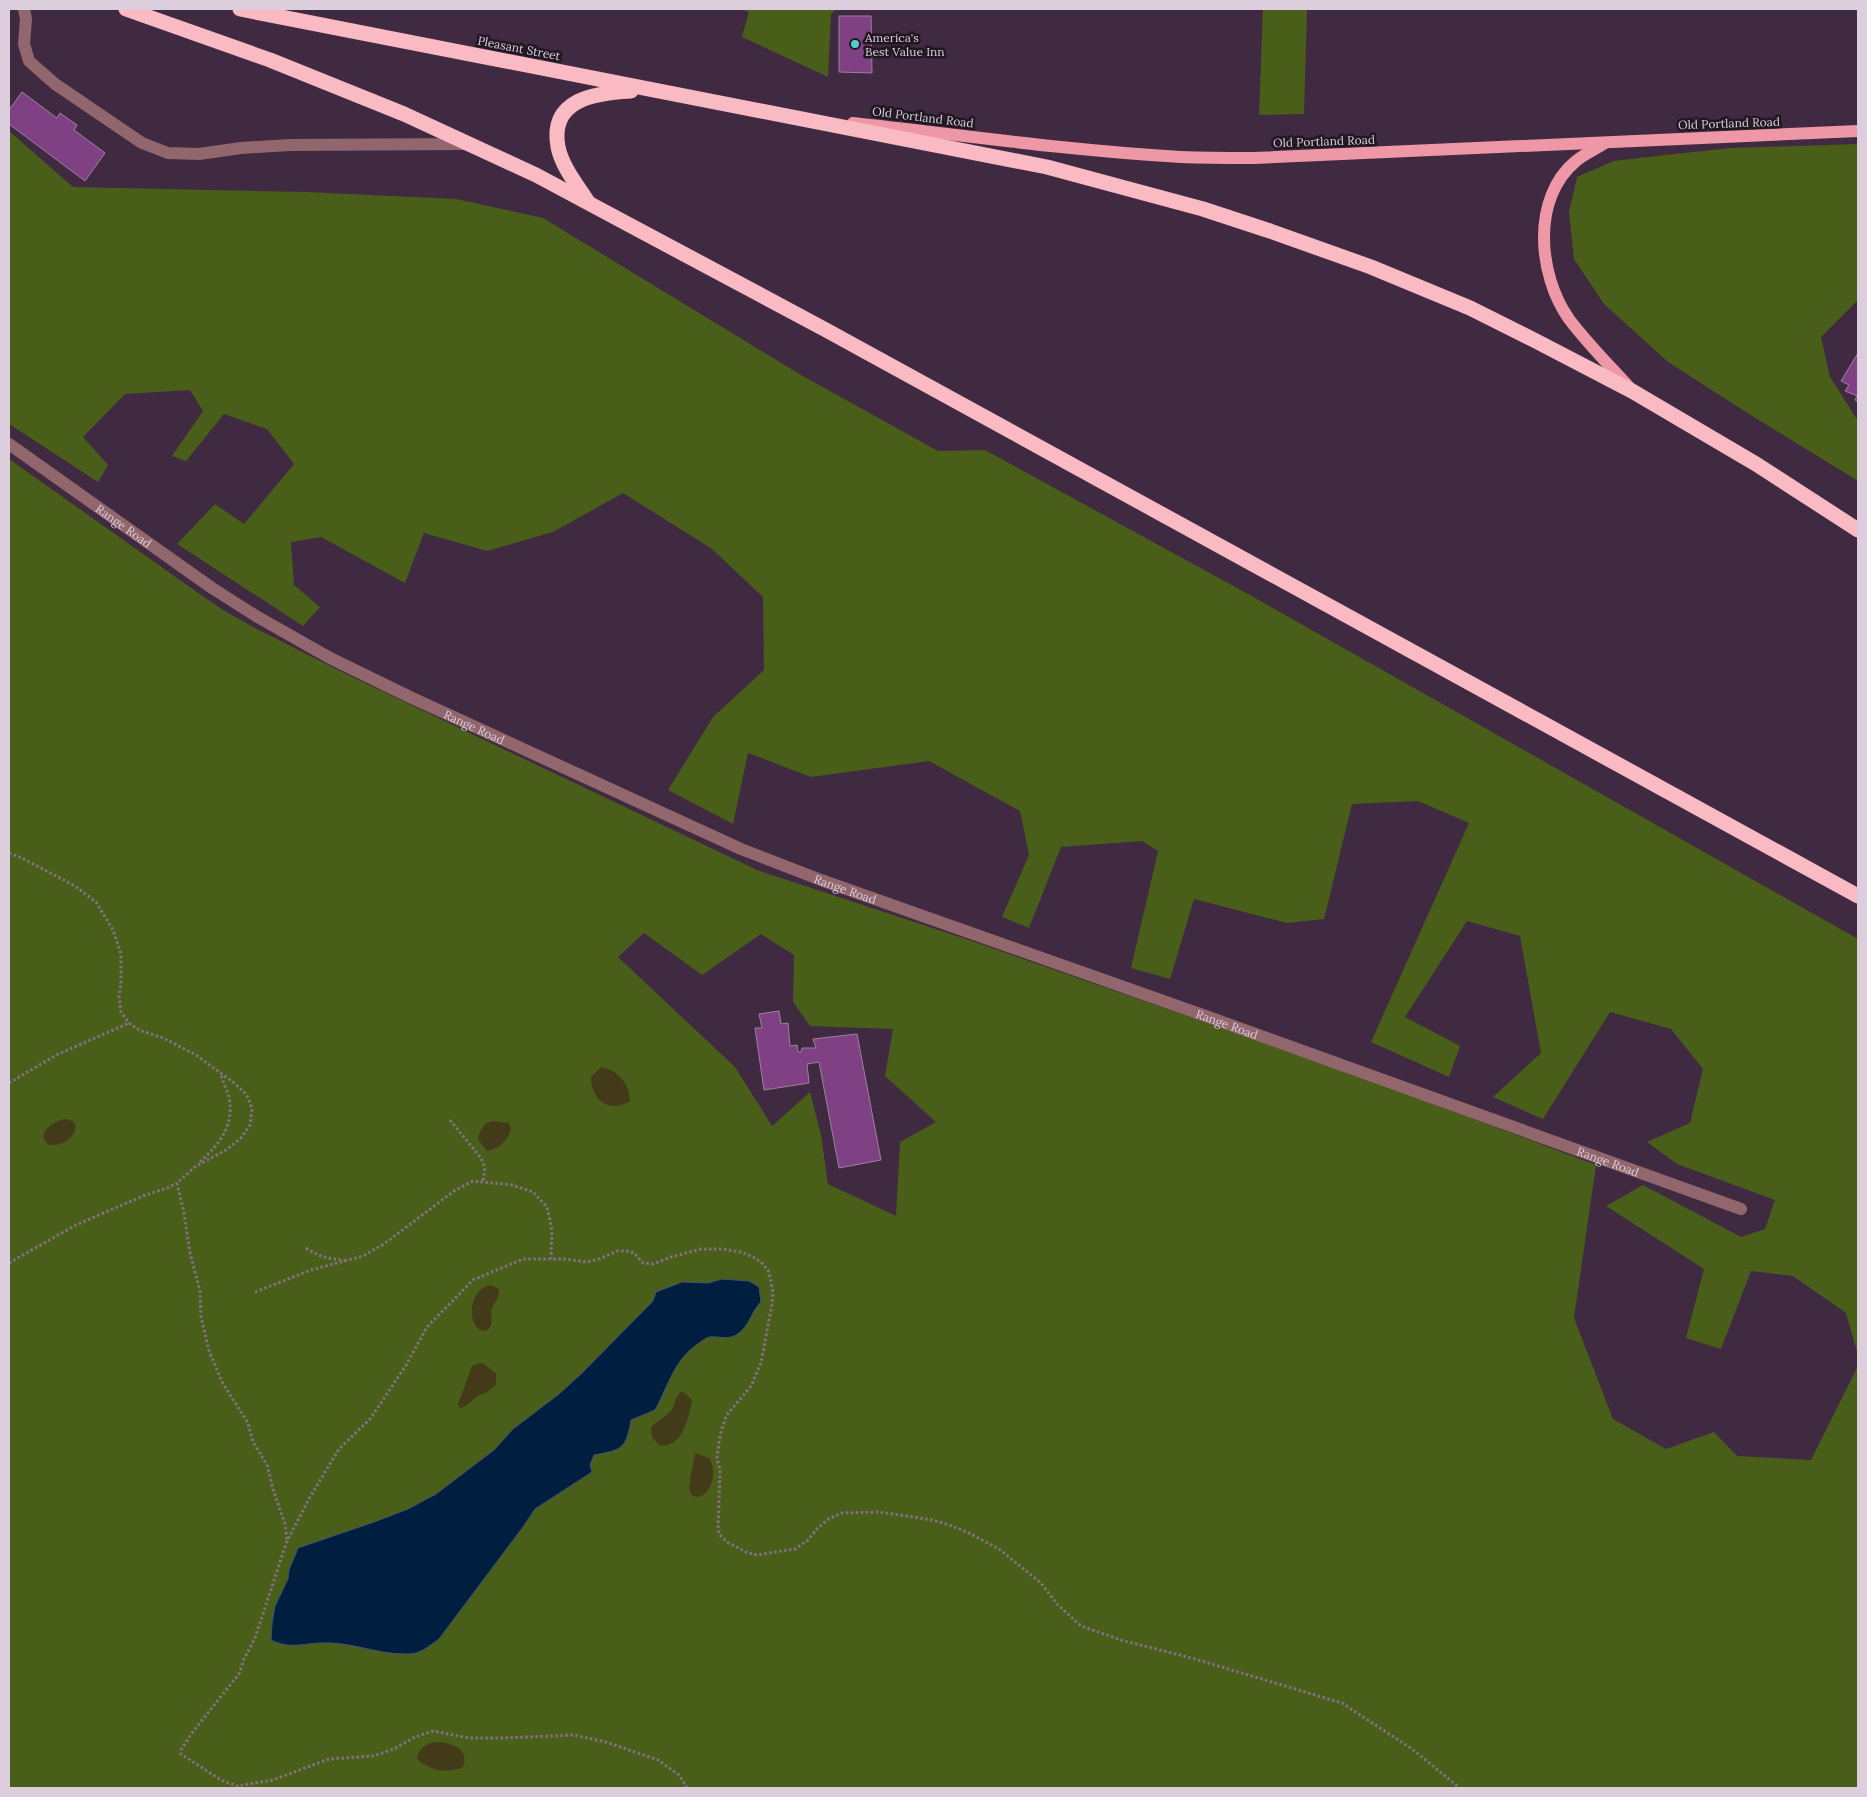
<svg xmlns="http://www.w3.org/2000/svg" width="1867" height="1797" font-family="Lora,serif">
  <rect width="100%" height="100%" fill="#402a41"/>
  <g fill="#495e18" fill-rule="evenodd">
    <polygon points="740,9 836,9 831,14 828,77 742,37 749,12"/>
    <polygon points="1263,9 1307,9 1304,114 1259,115"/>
    <polygon points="9,131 73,187 306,192 456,199 543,218 801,375 938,451 985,450 1248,594 1858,939 1858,1355 1846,1313 1793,1276 1751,1271 1721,1349 1686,1338 1704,1269 1606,1206 1643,1185 1741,1237 1765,1229 1775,1200 1677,1164 1647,1142 1690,1123 1703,1069 1671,1029 1610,1012 1543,1119 1493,1097 1541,1053 1520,936 1467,921 1405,1017 1460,1046 1449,1077 1371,1042 1469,823 1418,801 1352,804 1324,919 1287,923 1194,899 1170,979 1131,968 1158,851 1142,841 1061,847 1029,928 1002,917 1029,855 1020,811 929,761 811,777 748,753 733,824 668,790 713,717 764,670 763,597 712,549 623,493 553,532 487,551 424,533 405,583 321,537 291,542 294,585 320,607 303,626 177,544 215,504 244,524 294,464 267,429 224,414 186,461 172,456 203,411 190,390 125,394 83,437 108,465 98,482 9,424"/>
    <polygon points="1858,144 1858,300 1821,337 1830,377 1858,421 1858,481 1749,414 1668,362 1604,304 1574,259 1569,212 1577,177 1614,161 1665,155 1731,148"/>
    <path d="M9 459 194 590 223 610 255 628 340 671 757 870 969 940 1376 1082 1596 1165 1574 1318 1613 1419 1666 1449 1714 1432 1737 1456 1811 1460 1858 1366V1788H9ZM644 933 702 975 761 934 794 955 793 1002 810 1026 893 1029 885 1076 936 1122 900 1142 896 1216 828 1184 821 1135 810 1092 772 1126 735 1067 618 957Z"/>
  </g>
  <g fill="#433a1a">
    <path d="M601 1067C618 1070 629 1083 630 1101 609 1114 591 1100 591 1077Z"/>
    <path d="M65 1119 73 1121 76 1126C73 1140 63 1145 49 1145 34 1133 53 1122 65 1119Z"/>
    <path d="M492 1121 509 1123 511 1129C507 1141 499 1149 487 1151L478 1139 480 1132 485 1124Z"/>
    <path d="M491 1285 499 1289C500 1297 495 1301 492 1308 489 1318 496 1324 486 1331 466 1332 467 1288 491 1285Z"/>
    <path d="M480 1363 484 1364 496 1373V1385C490 1391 485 1393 478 1396 471 1400 468 1407 459 1408L458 1404 472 1366Z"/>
    <path d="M681 1392 685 1393 692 1400C689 1417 682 1450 659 1445L652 1437 651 1428C656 1421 664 1418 670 1412 676 1406 674 1397 681 1392Z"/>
    <path d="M695 1453 709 1458C717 1470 713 1492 699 1497L693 1496 690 1492 689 1486Z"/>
    <path d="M440 1742C455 1744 469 1751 463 1767 448 1774 430 1771 417 1759 419 1747 428 1742 440 1742Z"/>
  </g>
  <path fill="#001e40" stroke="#42536f" d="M722 1279 749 1281 759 1287 761 1302C751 1311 750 1327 736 1335 728 1340 718 1336 709 1337 706 1338 702 1341 699 1343 674 1359 669 1385 655 1410L631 1420C626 1449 622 1450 594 1455L590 1465 592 1472 535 1509 523 1527 439 1639C429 1646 421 1654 408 1654 378 1655 350 1641 320 1643 300 1644 290 1649 271 1640L272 1623 275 1606 288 1579 289 1570 298 1548 374 1522 408 1509 436 1494 494 1450 513 1429 559 1394 581 1374 653 1301 656 1292 682 1282 708 1283Z"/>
  <g fill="#804184" stroke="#9c829c">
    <polygon points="839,16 871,16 872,73 839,72"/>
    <polygon points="22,92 57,118 60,113 77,125 74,130 105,153 85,181 9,124 9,110"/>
    <polygon points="1858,353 1858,402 1855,400 1857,396 1845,391 1849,385 1841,381"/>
    <polygon points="779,1011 781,1024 788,1023 790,1046 797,1045 798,1052 801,1052 802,1048 816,1048 813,1039 857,1034 881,1160 839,1168 819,1062 807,1064 809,1083 764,1090 755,1028 762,1028 759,1014"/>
  </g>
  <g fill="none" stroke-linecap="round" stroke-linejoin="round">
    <g stroke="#837083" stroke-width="3" stroke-dasharray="2.5 2.5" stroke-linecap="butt">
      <polyline points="9,853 22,858 75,886 96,902 113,930 121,954 121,984 119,996 121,1012 129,1023 139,1030 163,1038 196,1055 233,1082 245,1093 249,1099 252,1110 250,1125 241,1138 226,1150 196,1166 177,1183 184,1213 190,1253 200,1291 201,1317 209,1351 223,1384 248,1423 253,1442 267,1465 273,1489 285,1524 287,1540"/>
      <polyline points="9,1083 58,1054 129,1023"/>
      <polyline points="450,1120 481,1158 485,1168 483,1181"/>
      <path d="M200 1162C219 1144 235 1126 229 1097 227 1090 223 1082 221 1075"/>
      <path d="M306 1248C319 1257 329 1259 345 1260"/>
      <polyline points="9,1263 74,1226 143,1196 167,1188 177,1183"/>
      <polyline points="255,1292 311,1270 363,1256 384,1244 454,1191 473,1181 512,1185 533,1192 547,1207 552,1230 551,1259"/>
      <polyline points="687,1788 679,1775 658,1760 606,1742 574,1735 502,1738 469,1738 433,1731 415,1737 394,1749 373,1756 329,1759 273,1780 237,1786 221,1780 181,1754 181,1750 191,1734 239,1674 244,1659 255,1638 287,1541 310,1497 339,1449 370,1419 381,1403 406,1365 427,1327 473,1280 523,1259 566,1259 586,1262 599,1259 617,1251 627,1251 634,1253 643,1263 653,1264 671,1257 701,1249 722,1249 741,1252 753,1257 763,1264 769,1272 773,1293 772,1304 761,1363 751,1386 726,1416 720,1436 717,1457 720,1471 718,1529 720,1535 727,1542 748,1553 757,1555 795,1549 807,1541 817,1529 827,1520 841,1513 878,1512 900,1515 932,1520 949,1525 967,1532 999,1549 1041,1583 1057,1604 1081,1626 1121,1640 1195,1659 1342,1703 1412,1749 1460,1788"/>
    </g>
    <g stroke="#91666d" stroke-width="12">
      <polyline points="24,9 26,19 24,44 29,61 55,84 142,143 168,153 199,154 241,148 290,145 467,144"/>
      <path id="s1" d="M9 444 212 588 256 616 330 658 410 697 741 849 821 880 1214 1019 1741 1209"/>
    </g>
    <g stroke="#ee97a6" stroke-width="12">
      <path d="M853 123C962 135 1072 151 1181 157 1205 158 1230 158 1254 158L1858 131"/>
      <path d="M1605 143C1596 149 1584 154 1576 161 1531 198 1538 275 1569 319 1587 343 1609 365 1629 387"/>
    </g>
    <g stroke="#f9bac3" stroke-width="15">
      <polyline points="126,9 270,60 404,114 536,175 826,330 1858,896"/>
      <polyline points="240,9 1047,167 1203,209 1270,231 1371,267 1470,308 1534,340 1632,391 1756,464 1858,530"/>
      <path d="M588 202C578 186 562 167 558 147 549 99 595 93 631 91"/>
    </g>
  </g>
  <circle fill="#53cdc9" stroke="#211721" stroke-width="2" cx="855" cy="44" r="5"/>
  <g text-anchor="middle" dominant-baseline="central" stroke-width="5" stroke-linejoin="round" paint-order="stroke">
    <g font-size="12" fill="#dccedc" stroke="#211721" text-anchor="start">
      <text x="865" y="37">America's<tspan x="865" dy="14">Best Value Inn</tspan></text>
    </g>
    <g font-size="12" fill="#dccedc" stroke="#211721">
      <text transform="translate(519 48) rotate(11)">Pleasant Street</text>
      <text transform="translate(923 117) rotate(7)">Old Portland Road</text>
      <text transform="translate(1729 123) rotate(-2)">Old Portland Road</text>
      <text transform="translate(1324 141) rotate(-2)">Old Portland Road</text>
      <text stroke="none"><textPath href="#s1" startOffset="141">Range Road</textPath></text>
      <text stroke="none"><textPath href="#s1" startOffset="546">Range Road</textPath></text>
      <text stroke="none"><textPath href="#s1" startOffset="951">Range Road</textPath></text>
      <text stroke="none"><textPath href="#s1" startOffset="1356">Range Road</textPath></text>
      <text stroke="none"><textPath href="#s1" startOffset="1761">Range Road</textPath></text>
    </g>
  </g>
  <rect width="1867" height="1797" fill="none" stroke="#dccedc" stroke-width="20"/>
</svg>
